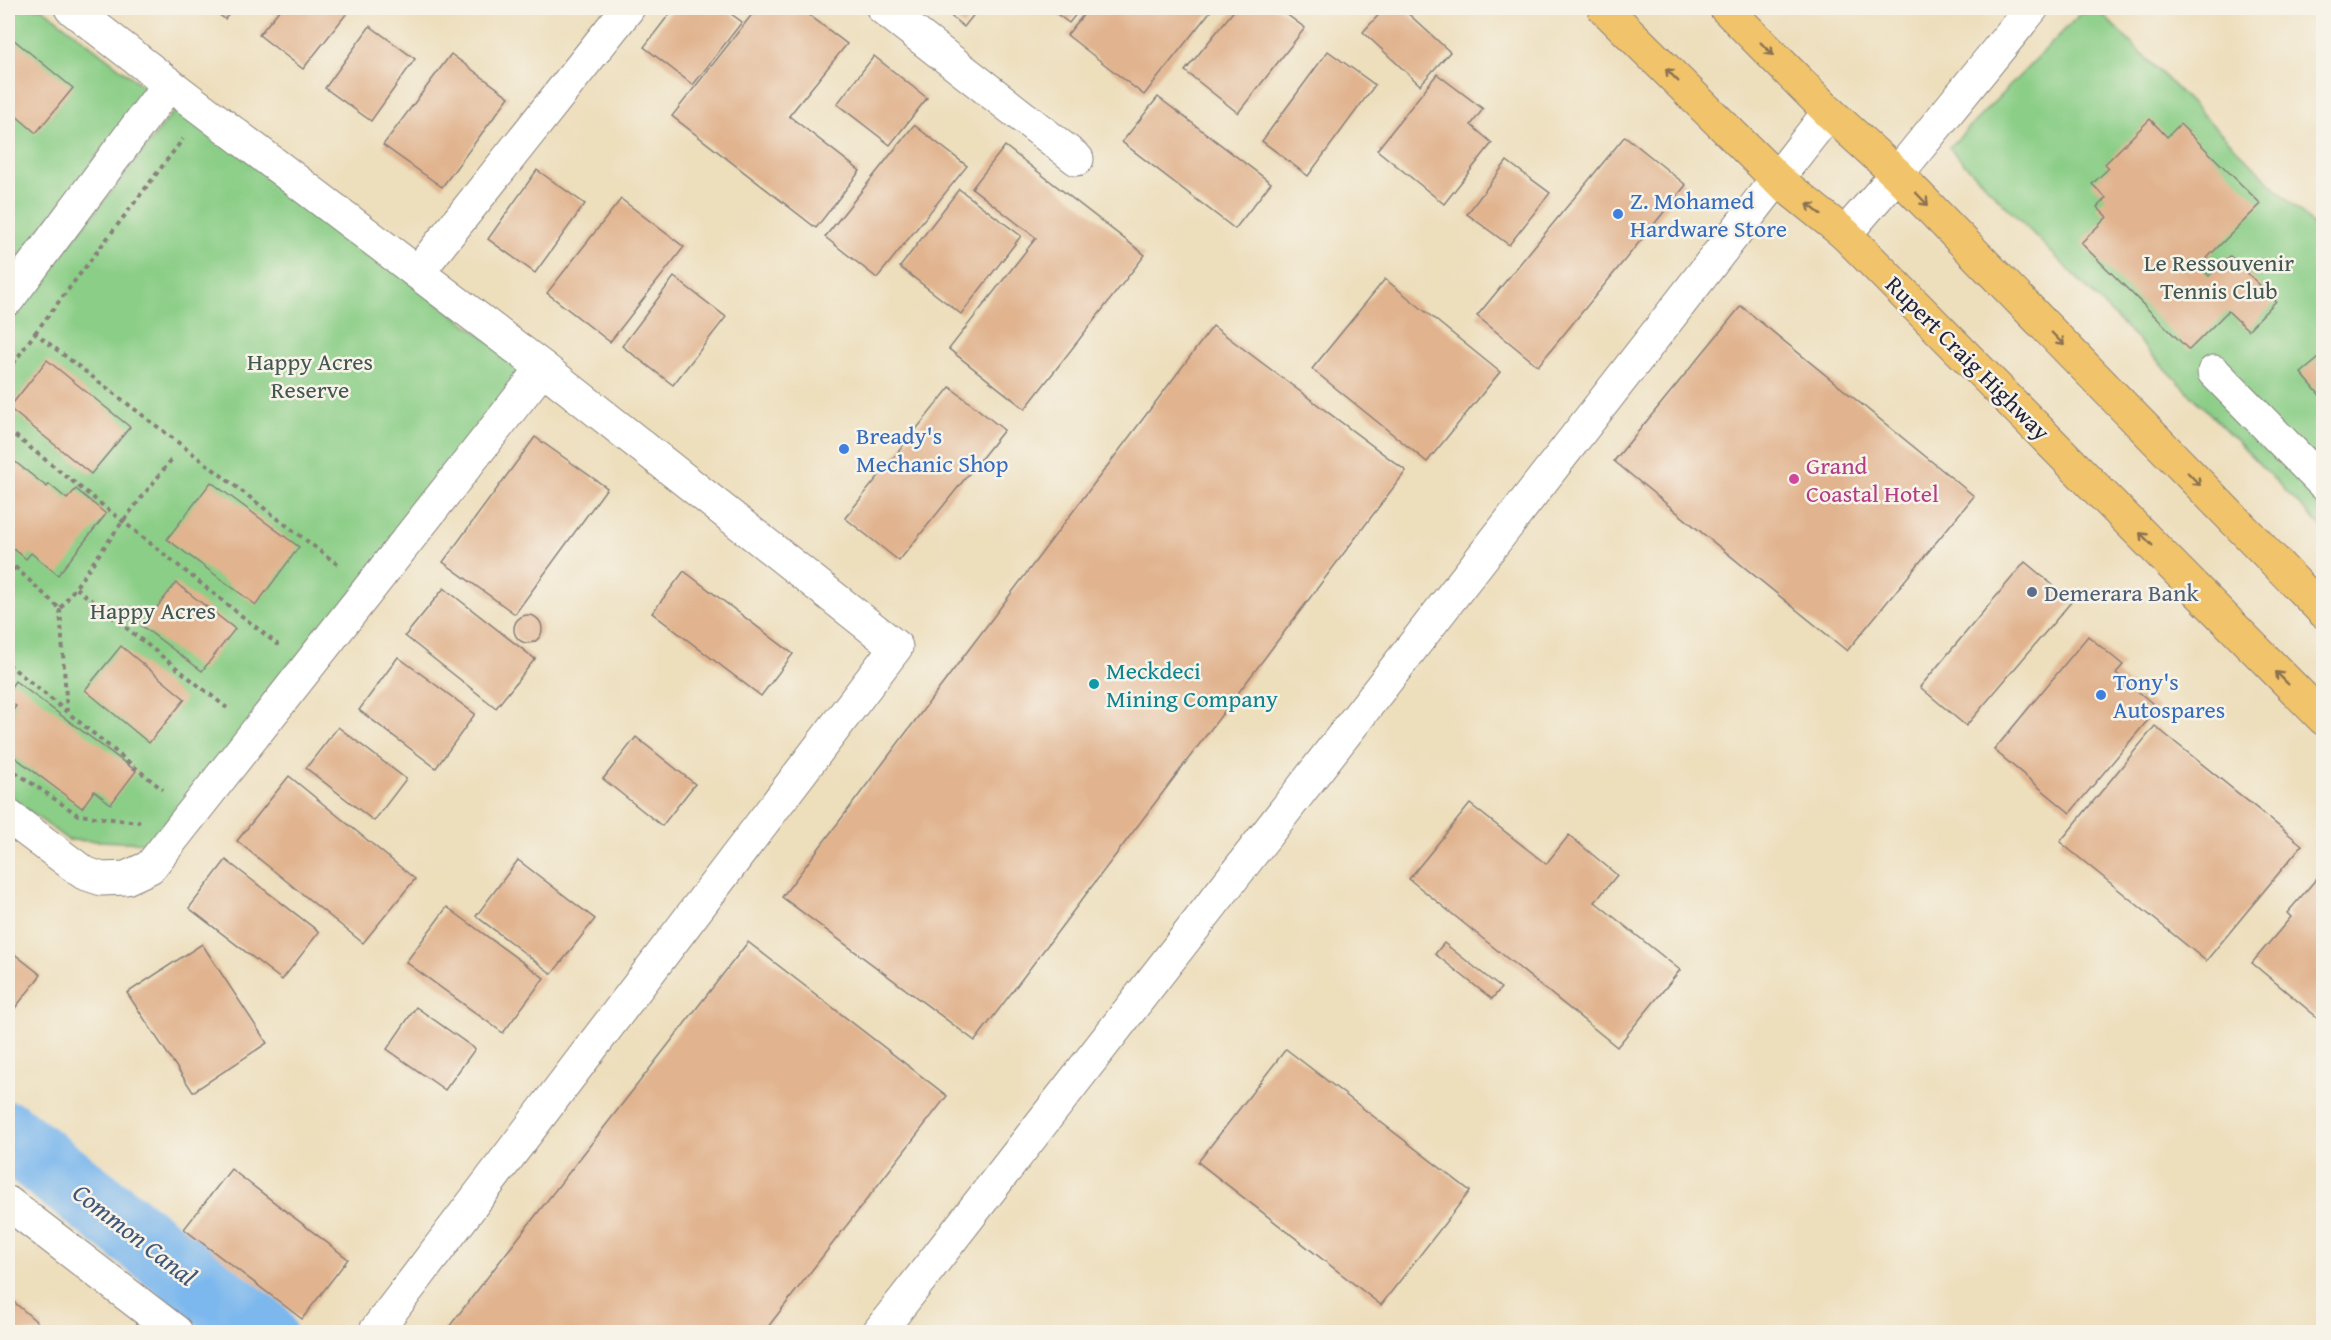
<svg xmlns="http://www.w3.org/2000/svg" width="2331" height="1340" font-family="'Gentium Book Plus',serif">
  <rect width="100%" height="100%" fill="#f7f3e8"/>
  <filter id="ink" filterUnits="userSpaceOnUse"><feTurbulence type="fractalNoise" baseFrequency=".0167" numOctaves="2"/><feDisplacementMap in="SourceGraphic" scale="12" xChannelSelector="R" yChannelSelector="G"/><feConvolveMatrix kernelMatrix="1 2 1 2 8 2 1 2 1" color-interpolation-filters="sRGB"/></filter>
  <filter id="wash" filterUnits="userSpaceOnUse"><feTurbulence type="fractalNoise" baseFrequency=".008" numOctaves="4" result="noise"/><feDisplacementMap in="SourceGraphic" scale="24" xChannelSelector="R" yChannelSelector="G"/><feGaussianBlur stdDeviation="1.35" result="paint"/><feColorMatrix in="noise" values="0 0 0 0 0 0 0 0 0 0 0 0 0 0 0 0 0 1.4 0 .05"/><feComposite in="paint" operator="in"/></filter>
  <g filter="url(#wash)">
    <rect width="100%" height="100%" fill="#eddebc"/>
    <g fill="#8bce87" stroke="#567861" stroke-width="1.5">
      <polygon points="8,8 42,8 148,90 8,271"/>
      <polygon points="2086,8 2096,8 2323,235 2323,529 1949,148"/>
      <polygon points="178,106 531,373 154,843 68,840 8,795 8,323"/>
    </g>
    <g fill="none" stroke-linecap="round" stroke-linejoin="round">
      <polyline stroke="#7bb7ed" stroke-width="68" points="8,1135 262,1332"/>
    </g>
    <g id="blocks">
      <g fill="#e1b48f">
        <polygon points="210,8 234,8 225,19"/>
        <polygon points="281,8 351,8 303,69 259,35"/>
        <polygon points="674,8 723,8 742,22 693,85 644,47"/>
        <polygon points="757,8 800,8 847,44 789,116 860,171 816,228 672,116"/>
        <polygon points="941,8 979,8 964,27"/>
        <polygon points="1049,8 1081,8 1069,23"/>
        <polygon points="1089,8 1213,8 1144,95 1067,35"/>
        <polygon points="1236,8 1278,8 1305,28 1238,113 1185,71"/>
        <polygon points="1385,8 1402,8 1450,52 1420,85 1363,32"/>
        <polygon points="370,26 415,59 371,121 325,88"/>
        <polygon points="8,35 73,88 36,133 8,109"/>
        <polygon points="1328,51 1375,85 1308,176 1262,141"/>
        <polygon points="451,54 509,97 442,187 383,145"/>
        <polygon points="874,56 927,98 890,145 837,104"/>
        <polygon points="1437,74 1483,109 1471,125 1492,143 1444,204 1377,150"/>
        <polygon points="1158,97 1271,183 1235,229 1122,142"/>
        <polygon points="2150,119 2167,137 2180,124 2261,204 2199,266 2209,276 2230,256 2276,301 2248,330 2228,311 2189,350 2081,243 2107,217 2097,207 2106,198 2092,184 2109,168 2105,164"/>
        <polygon points="914,125 967,166 877,278 825,237"/>
        <polygon points="1625,136 1686,185 1538,366 1477,316"/>
        <polygon points="1005,146 1145,255 1025,409 949,349 1036,238 972,188"/>
        <polygon points="1507,161 1550,193 1509,245 1467,214"/>
        <polygon points="537,170 585,204 535,273 488,239"/>
        <polygon points="959,189 1021,236 961,314 900,267"/>
        <polygon points="621,199 684,247 610,342 547,293"/>
        <polygon points="674,277 726,317 673,385 622,346"/>
        <polygon points="1385,279 1500,372 1427,462 1312,369"/>
        <polygon points="1741,306 1974,496 1847,651 1614,461"/>
        <polygon points="1213,326 1406,471 975,1041 782,897"/>
        <polygon points="2324,354 2324,400 2301,373"/>
        <polygon points="47,360 130,427 91,474 9,408"/>
        <polygon points="950,387 1004,430 899,561 845,518"/>
        <polygon points="535,437 607,488 515,614 443,562"/>
        <polygon points="14,461 47,487 49,484 67,499 76,489 106,514 58,575 31,553 26,559 8,544 8,470"/>
        <polygon points="211,482 299,547 256,605 167,539"/>
        <polygon points="2025,562 2072,601 1966,726 1920,687"/>
        <polygon points="684,571 793,654 761,696 652,613"/>
        <polygon points="176,583 235,629 202,671 142,626"/>
        <polygon points="444,588 535,659 496,708 405,636"/>
        <circle cx="528" cy="629" r="14"/>
        <polygon points="2088,636 2123,665 2116,673 2158,708 2070,813 1994,750"/>
        <polygon points="121,646 185,699 149,743 85,690"/>
        <polygon points="398,657 475,714 436,768 359,710"/>
        <polygon points="15,681 136,771 111,804 94,791 82,808 8,752 8,717 16,706 8,699 8,691"/>
        <polygon points="2155,726 2302,845 2206,961 2060,842"/>
        <polygon points="338,727 406,779 374,821 306,768"/>
        <polygon points="636,737 695,784 662,826 603,779"/>
        <polygon points="289,776 415,879 363,943 237,841"/>
        <polygon points="1470,804 1546,864 1569,835 1617,875 1595,902 1680,970 1617,1047 1409,879"/>
        <polygon points="226,860 319,932 282,980 189,908"/>
        <polygon points="518,860 595,919 552,974 476,916"/>
        <polygon points="2324,870 2324,1023 2252,963 2291,917 2287,913"/>
        <polygon points="447,907 544,978 503,1033 406,962"/>
        <polygon points="748,942 947,1096 764,1332 445,1332"/>
        <polygon points="1444,943 1501,988 1492,999 1435,954"/>
        <polygon points="202,944 267,1043 193,1092 127,993"/>
        <polygon points="8,949 41,975 8,1017"/>
        <polygon points="416,1007 475,1049 445,1090 387,1049"/>
        <polygon points="1286,1049 1470,1191 1381,1305 1198,1162"/>
        <polygon points="231,1169 348,1259 302,1319 184,1229"/>
        <polygon points="8,1297 43,1327 38,1332 8,1332"/>
      </g>
    </g>
  </g>
  <g filter="url(#ink)">
    <use href="#blocks" fill-opacity="0" stroke="#88807c" stroke-width="1.5"/>
    <g fill="none" stroke-linecap="round" stroke-linejoin="round">
      <g stroke="#88807c" stroke-width="35">
        <g id="minor">
          <polyline points="71,8 169,84 543,368 896,647 375,1332"/>
          <polyline points="883,8 1077,159"/>
          <polyline points="1845,234 1897,174 2032,8"/>
          <polyline points="418,272 628,8"/>
          <polyline points="8,299 169,84"/>
          <polyline points="2214,372 2324,484"/>
          <polyline points="8,816 84,873 102,879 126,878 150,867 543,368"/>
          <polyline points="8,1203 176,1332"/>
          <polyline points="879,1332 1829,112"/>
        </g>
      </g>
      <g stroke="#88807c" stroke-width="35">
        <g id="primary">
          <polyline points="1604,8 1777,179 1845,234 2324,719"/>
          <polyline points="1726,8 1829,112 1897,174 2324,612"/>
        </g>
      </g>
      <g stroke="#88807c" stroke-width="4" stroke-dasharray="4.5 4.5" stroke-linecap="butt">
        <polyline points="35,333 183,139"/>
        <polyline points="8,371 35,333 341,567"/>
        <polyline points="8,430 277,644 276,646"/>
        <polyline points="8,561 15,567 8,576"/>
        <polyline points="15,567 60,609 123,521 172,459"/>
        <polyline points="76,588 227,708"/>
        <polyline points="60,609 67,712"/>
        <polyline points="8,664 163,790"/>
        <polyline points="8,767 78,815 138,822 140,820"/>
      </g>
      <use href="#minor" stroke="#fff" stroke-width="33"/>
      <use href="#primary" stroke="#f1c36a" stroke-width="33"/>
    </g>
    <defs><path id="oneway-shaft" d="M-6 0H5M1.5-3L5.5 0L1.5 3" fill="none" stroke-width="1.6" stroke-linecap="round" stroke-linejoin="round" transform="scale(1.5)"/></defs>
    <g stroke="#8a7252">
      <use href="#oneway-shaft" transform="translate(1767 49) rotate(45)"/>
      <use href="#oneway-shaft" transform="translate(1672 75) rotate(-135)"/>
      <use href="#oneway-shaft" transform="translate(1922 199) rotate(46)"/>
      <use href="#oneway-shaft" transform="translate(1814 209) rotate(-141)"/>
      <use href="#oneway-shaft" transform="translate(2058 339) rotate(46)"/>
      <use href="#oneway-shaft" transform="translate(2194 479) rotate(46)"/>
      <use href="#oneway-shaft" transform="translate(2146 539) rotate(-135)"/>
      <use href="#oneway-shaft" transform="translate(2282 678) rotate(-135)"/>
    </g>
  </g>
  <g fill="#3f7fe0" stroke="#f7f3e8" stroke-width="2">
    <circle cx="1618" cy="214" r="6"/>
    <circle cx="844" cy="449" r="6"/>
    <circle cx="2101" cy="695" r="6"/>
  </g>
  <circle fill="#d1479c" stroke="#f7f3e8" stroke-width="2" cx="1794" cy="479" r="6"/>
  <circle fill="#5c6f8a" stroke="#f7f3e8" stroke-width="2" cx="2032" cy="592" r="6"/>
  <circle fill="#0f9aa8" stroke="#f7f3e8" stroke-width="2" cx="1094" cy="684" r="6"/>
  <g text-anchor="middle" dominant-baseline="central" stroke-width="5" stroke-linejoin="round" paint-order="stroke">
    <g font-size="24" fill="#366cbe" stroke="#f7f3e8" text-anchor="start">
      <text x="1630" y="200">Z. Mohamed<tspan x="1630" dy="28">Hardware Store</tspan></text>
      <text x="856" y="435">Bready's<tspan x="856" dy="28">Mechanic Shop</tspan></text>
      <text x="2113" y="681">Tony's<tspan x="2113" dy="28">Autospares</tspan></text>
    </g>
    <g font-size="24" fill="#425652" stroke="#f7f3e8">
      <text x="2219" y="262">Le Ressouvenir<tspan x="2219" dy="28">Tennis Club</tspan></text>
      <text x="310" y="361">Happy Acres<tspan x="310" dy="28">Reserve</tspan></text>
      <text x="153" y="610">Happy Acres</text>
    </g>
    <g font-size="24" fill="#22223b" stroke="#f7f3e8">
      <text transform="translate(1968 358) rotate(45)">Rupert Craig Highway</text>
    </g>
    <g font-size="24" fill="#b23c85" stroke="#f7f3e8" text-anchor="start">
      <text x="1806" y="465">Grand<tspan x="1806" dy="28">Coastal Hotel</tspan></text>
    </g>
    <g font-size="24" fill="#4e5e75" stroke="#f7f3e8" text-anchor="start">
      <text x="2044" y="592">Demerara Bank</text>
    </g>
    <g font-size="24" fill="#0d838f" stroke="#f7f3e8" text-anchor="start">
      <text x="1106" y="670">Meckdeci<tspan x="1106" dy="28">Mining Company</tspan></text>
    </g>
    <g font-size="26" font-style="italic" fill="#415679" stroke="#f7f3e8">
      <text transform="translate(135 1234) rotate(38)">Common Canal</text>
    </g>
  </g>
  <rect width="2331" height="1340" fill="none" stroke="#f7f3e8" stroke-width="30"/>
</svg>
